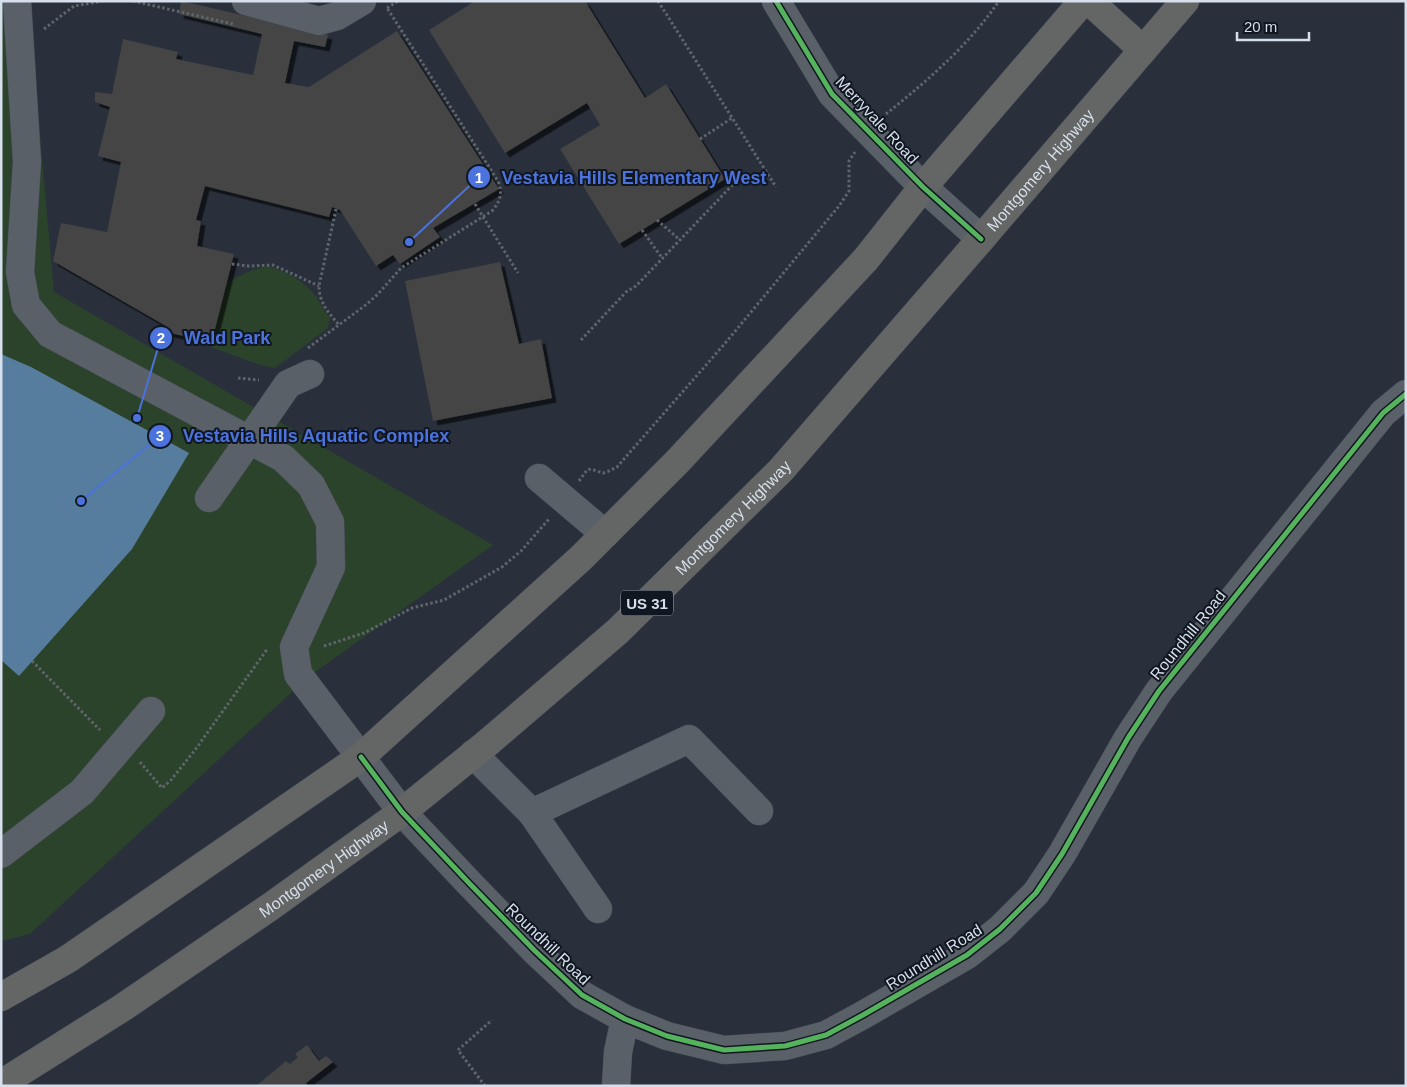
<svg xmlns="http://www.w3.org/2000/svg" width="1407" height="1087" font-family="Helvetica,sans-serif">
  <defs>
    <filter id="shadow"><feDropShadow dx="4.5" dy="4.5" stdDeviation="0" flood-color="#0009"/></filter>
  </defs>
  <rect width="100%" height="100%" fill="#29303b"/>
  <g fill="#2c432b">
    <polygon points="1,1 28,1 54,292 493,545 308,677 30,934 1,941"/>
    <path d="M267 266C286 271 305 281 317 298 321 305 325 312 330 318L328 328 275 368 260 365 211 347 227 282 252 270Z"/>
  </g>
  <polygon fill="#567d9e" points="1,354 31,367 189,453 132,549 19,676 1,660"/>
  <g fill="#444445" filter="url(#shadow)">
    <polygon points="181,1 328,35 325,47 294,41 285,83 309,87 397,31 499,189 433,228 440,237 400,264 393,255 376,266 340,210 332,207 329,217 205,186 196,220 201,221 197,246 234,254 213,337 208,335 207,341 165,332 166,326 53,261 61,223 107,232 121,162 98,156 110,107 95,102 95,92 112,94 123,39 178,52 176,59 253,75 262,34 179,14"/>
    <polygon points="475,1 585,1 645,98 666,84 725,179 619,244 560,149 600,125 587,103 505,153 429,30"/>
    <polygon points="500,262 519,344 541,339 552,398 433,421 405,281"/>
    <polygon points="307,1045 319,1061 326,1056 333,1062 306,1083 308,1086 256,1086 286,1061 290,1064 298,1057 295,1054"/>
  </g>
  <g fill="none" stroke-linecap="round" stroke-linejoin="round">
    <g stroke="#464c56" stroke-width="29">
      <g id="minor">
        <polyline points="17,1 27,162 20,272 26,305 50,334 283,458 311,485 330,522 331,567 294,647 298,674 402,812 469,883 535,951 582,995 625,1019 667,1036 724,1050 785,1046 826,1035 863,1015 967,955 1000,929 1036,893 1062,854 1128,738 1159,691 1383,413 1406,394"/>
        <polyline points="246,1 319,21 337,16 362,1"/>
        <polyline points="776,1 832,94 923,187 981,239"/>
        <polyline points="539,478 605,534"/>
        <polyline points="209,498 288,384 310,374"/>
        <polyline points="473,754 532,813 598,909"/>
        <polyline points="532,813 689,739 759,811"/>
        <polyline points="1,854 82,792 151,711"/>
        <polyline points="616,1086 618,1052 625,1019"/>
      </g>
    </g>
    <g stroke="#464c56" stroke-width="29">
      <g id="major">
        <polyline points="1089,1 1143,50"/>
        <polyline points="1,997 68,959 361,757 581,558 677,462 866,259 923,187 1083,1"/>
        <path id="s1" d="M1 1084 122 1008 270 907 402 812 485 745 618 631 781 470 981 239 1185 1"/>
      </g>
    </g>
    <g stroke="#5f656c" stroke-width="3" stroke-dasharray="2.5 2.5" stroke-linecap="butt">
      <polyline points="133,1 233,24"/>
      <polyline points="658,1 776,187"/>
      <polyline points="387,8 398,1"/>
      <polyline points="44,29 74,6 103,1"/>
      <path d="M886 114C927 81 969 45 999 1"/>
      <polyline points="700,139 732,118"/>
      <polyline points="475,204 518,273"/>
      <path d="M336 209 319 286C319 303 329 313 339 325"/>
      <polyline points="657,220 680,240"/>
      <polyline points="642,230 662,258"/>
      <polyline points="232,264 249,266 273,265 319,286"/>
      <polyline points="581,340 626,292 636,286 741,176"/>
      <path d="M308 348 367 304 378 294 401 268 492 211C500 202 503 193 498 181L387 8"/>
      <polyline points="238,378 259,380"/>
      <polyline points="579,481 587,470 591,469 603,473 609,471 617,467 727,341 839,206 849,191 849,161 855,152"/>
      <polyline points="324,646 364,633 412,608 444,600 502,567 521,551 549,519"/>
      <polyline points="32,661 100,730"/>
      <polyline points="140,762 162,788 171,780 195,750 268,648"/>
      <polyline points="485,1086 458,1050 492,1020"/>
    </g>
    <use href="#minor" stroke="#5a6067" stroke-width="28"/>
    <use href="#major" stroke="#646565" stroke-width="28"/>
    <g stroke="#111720" stroke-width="8">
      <g id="cycleway">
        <polyline points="776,1 832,94 923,187 981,239"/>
        <polyline points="361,757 402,812 469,883 535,951 582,995 625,1019 667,1036 724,1050 785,1046 826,1035 863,1015 967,955 1000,929 1036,893 1062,854 1128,738 1159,691 1383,413 1406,394"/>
      </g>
    </g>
    <use href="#cycleway" stroke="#56b35d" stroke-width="5"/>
  </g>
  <g text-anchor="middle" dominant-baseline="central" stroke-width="4" stroke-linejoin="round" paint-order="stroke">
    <rect fill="#111720" stroke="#9ba3ae" stroke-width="1" x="621" y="590.5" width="52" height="25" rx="4"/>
    <g font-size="15" font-weight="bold" fill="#d6dfeb">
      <text x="647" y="603">US 31</text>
    </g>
    <g font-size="16" fill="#d6dfeb" stroke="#111720">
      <text transform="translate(877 120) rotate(47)">Merryvale Road</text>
      <text stroke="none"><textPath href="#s1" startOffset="1392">Montgomery Highway</textPath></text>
      <text stroke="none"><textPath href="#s1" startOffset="928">Montgomery Highway</textPath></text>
      <text transform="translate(1188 635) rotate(-51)">Roundhill Road</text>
      <text stroke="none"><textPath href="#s1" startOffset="388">Montgomery Highway</textPath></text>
      <text transform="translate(548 944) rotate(44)">Roundhill Road</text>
      <text transform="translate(934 957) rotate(-32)">Roundhill Road</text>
    </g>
  </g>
  <path fill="none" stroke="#4b72dd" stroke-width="2" d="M409 242L479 177M137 418L161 338M81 501L160 436"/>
  <g fill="#4b72dd" stroke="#111720" stroke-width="2">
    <circle cx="409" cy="242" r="5"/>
    <circle cx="137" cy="418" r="5"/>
    <circle cx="81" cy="501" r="5"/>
    <circle cx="479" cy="177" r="12"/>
    <circle cx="161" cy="338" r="12"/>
    <circle cx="160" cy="436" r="12"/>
  </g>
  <g font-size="15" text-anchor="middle" font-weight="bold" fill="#fff">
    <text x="479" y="183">1</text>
    <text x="161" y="343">2</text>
    <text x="160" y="441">3</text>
  </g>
  <g font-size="18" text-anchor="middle" font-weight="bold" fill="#4b72dd" stroke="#111720" stroke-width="4" stroke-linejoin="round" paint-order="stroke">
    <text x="634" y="184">Vestavia Hills Elementary West</text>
    <text x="227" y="344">Wald Park</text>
    <text x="316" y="442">Vestavia Hills Aquatic Complex</text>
  </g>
  <rect width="1407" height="1087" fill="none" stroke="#d6dfeb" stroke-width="5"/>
  <path d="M1237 32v8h72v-8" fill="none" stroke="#d6dfeb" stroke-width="2.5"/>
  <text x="1244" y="32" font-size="15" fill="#d6dfeb" stroke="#111720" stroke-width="4" paint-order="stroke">20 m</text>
</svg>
